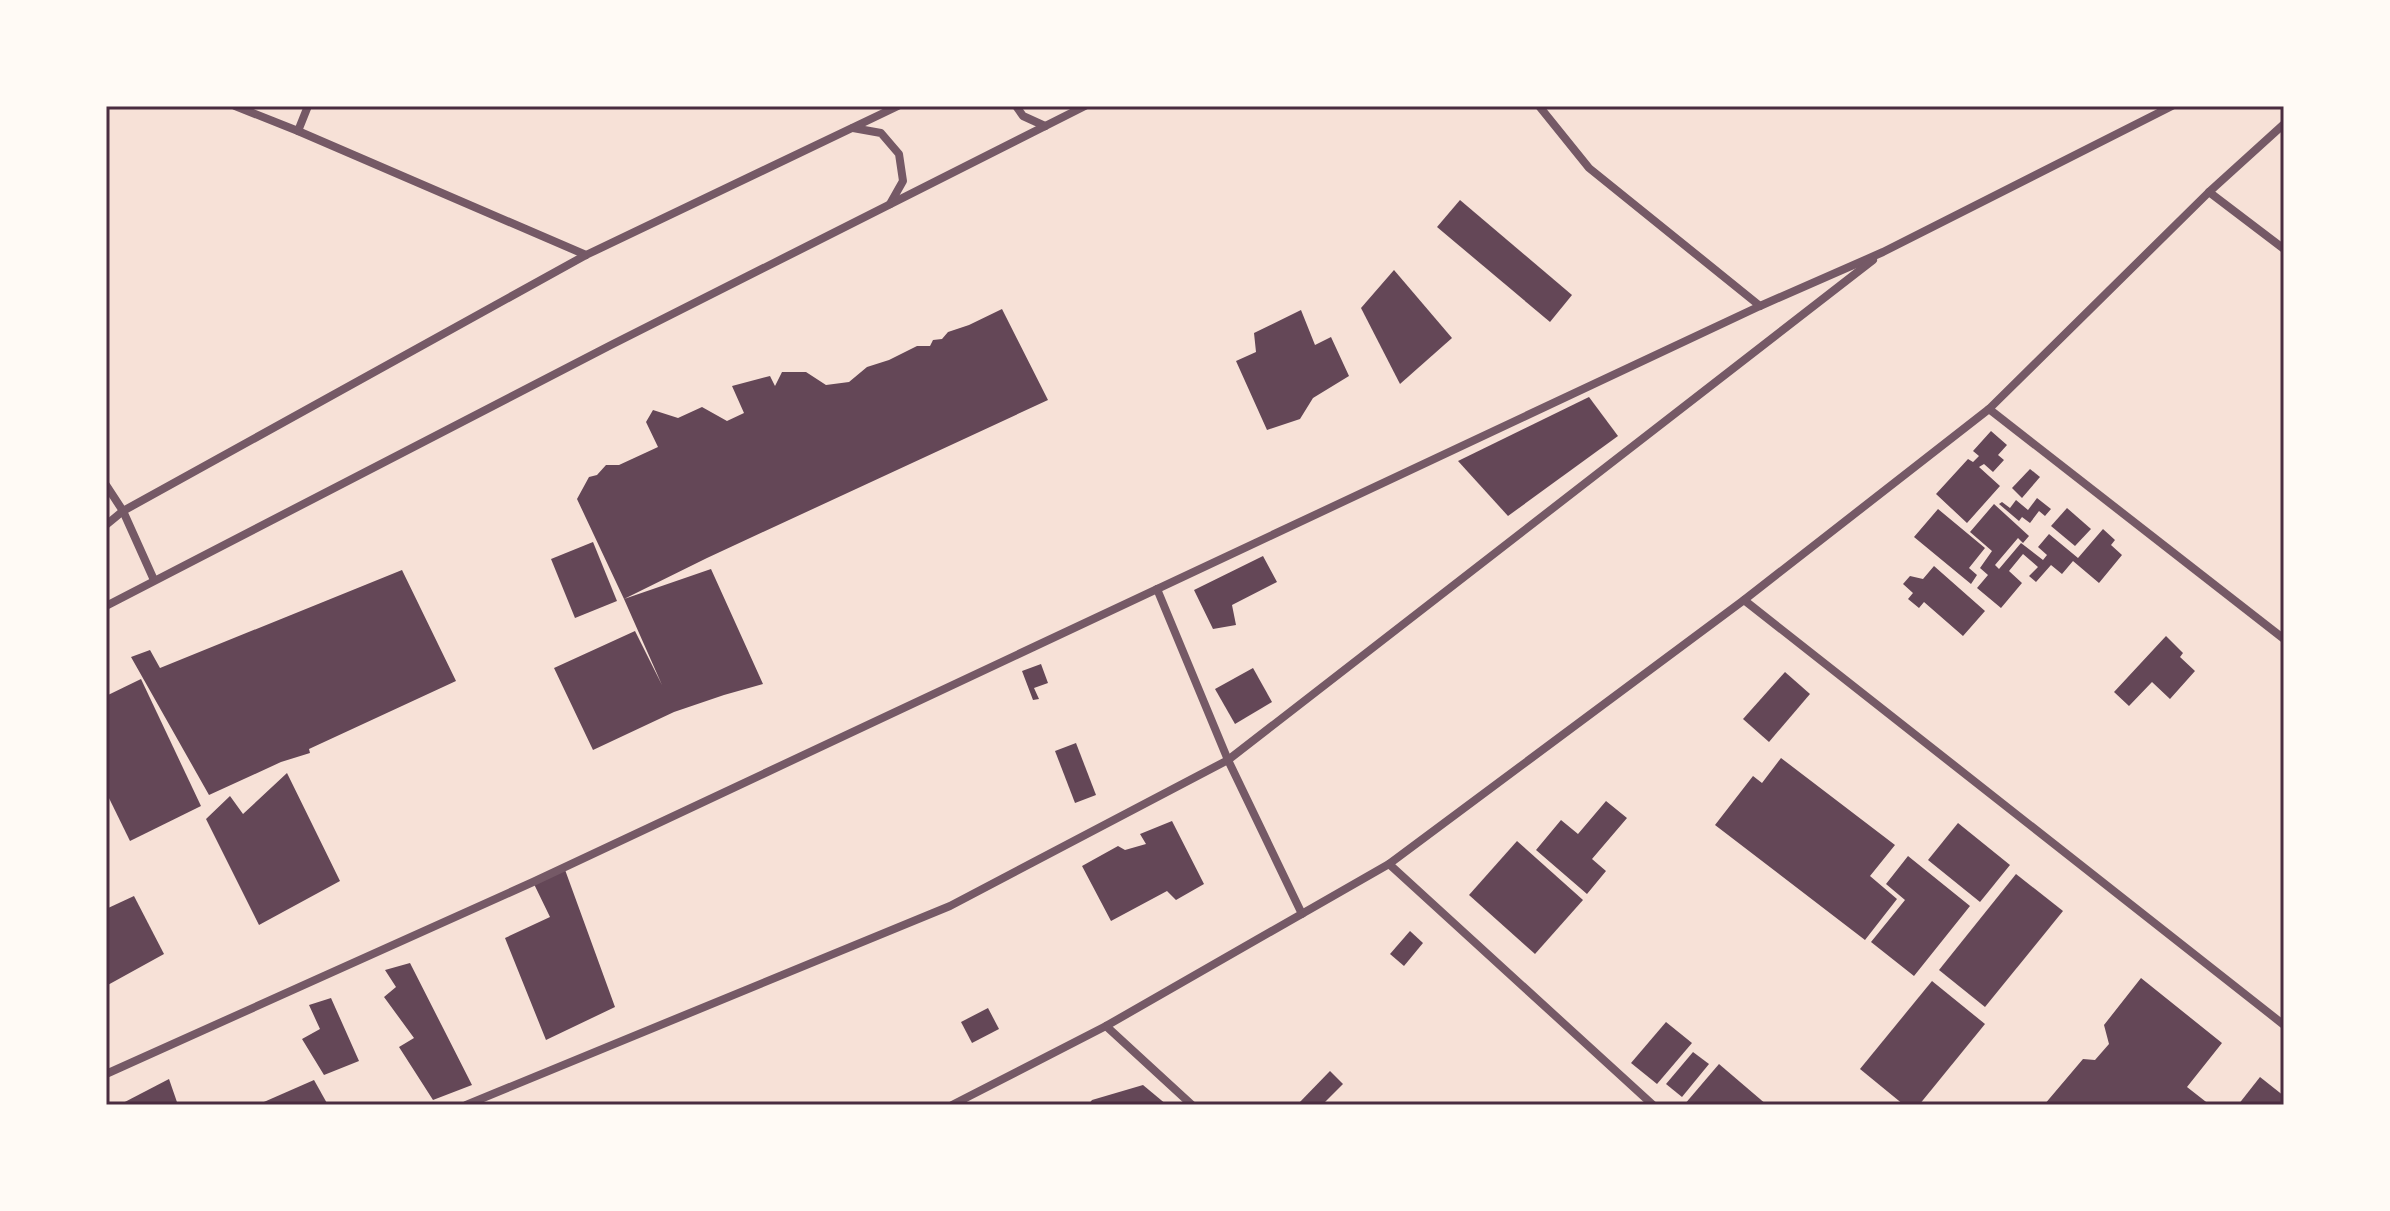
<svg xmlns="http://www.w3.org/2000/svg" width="2390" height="1211" font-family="'Nunito Sans',sans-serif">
  <rect width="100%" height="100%" fill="#f7e1d7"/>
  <g fill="#644757">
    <polygon points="1460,200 1572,295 1550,322 1437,227"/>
    <polygon points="1394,270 1452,338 1400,384 1361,308"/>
    <polygon points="1002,309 1048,400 707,558 624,599 711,569 763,684 724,695 674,712 593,750 554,668 635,631 662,685 624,599 577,499 589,477 597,475 606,465 619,465 658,447 646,422 653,410 678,418 702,407 727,421 744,413 732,386 770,376 775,386 782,372 806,372 826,385 849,382 867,367 889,360 917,346 930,346 933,340 942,339 948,332 969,325"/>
    <polygon points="1301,310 1315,345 1331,337 1349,376 1313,398 1300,419 1267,430 1236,361 1256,352 1254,333"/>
    <polygon points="1589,397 1618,436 1508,516 1458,461"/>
    <polygon points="1991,431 2007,445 1998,455 2004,460 1993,472 1984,464 1979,467 2000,486 1967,523 1936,494 1968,459 1973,462 1979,456 1973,451"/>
    <polygon points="2030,469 2040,477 2022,498 2012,488"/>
    <polygon points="2037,498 2051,509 2045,516 2039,511 2030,523 2022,517 2019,521 1999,504 2002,502 2010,508 2016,500 2028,510"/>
    <polygon points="1994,504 2029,536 2023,543 2018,538 1995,565 1999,569 2021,543 2043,560 2047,555 2038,547 2049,534 2078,558 2103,529 2115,540 2111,545 2122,555 2099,583 2073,561 2062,574 2051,565 2036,582 2029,576 2038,567 2023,554 2009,571 2022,583 2001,608 1977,588 1988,575 1980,568 1992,551 1970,532"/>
    <polygon points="2067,508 2091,529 2075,546 2051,526"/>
    <polygon points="1938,509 1985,548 1969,568 1977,575 1971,584 1914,537"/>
    <polygon points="593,542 617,601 575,618 551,559"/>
    <polygon points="1263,556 1277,582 1232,605 1236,625 1213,629 1194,590"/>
    <polygon points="1934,566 1985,611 1963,636 1924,602 1919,608 1908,599 1913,593 1903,584 1910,576 1923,579"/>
    <polygon points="402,570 456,681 309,749 310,753 281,762 209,795 131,657 150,650 160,668"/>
    <polygon points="2166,636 2183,653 2180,657 2195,671 2170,699 2152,682 2129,706 2114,692"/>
    <polygon points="1041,664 1048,683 1034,688 1039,699 1033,700 1022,671"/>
    <polygon points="1253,668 1272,702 1235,724 1215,689"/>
    <polygon points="1785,672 1810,694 1769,742 1743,719"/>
    <polygon points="141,679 201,806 130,841 106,792 106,696"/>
    <polygon points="1076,743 1096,795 1075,803 1055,751"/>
    <polygon points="1781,758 1895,845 1870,876 1897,899 1865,940 1715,825 1753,776 1762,783"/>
    <polygon points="287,773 340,881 259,925 206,819 230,796 243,814"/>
    <polygon points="1606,801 1627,818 1592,859 1606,871 1587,894 1536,850 1561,820 1578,834"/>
    <polygon points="1172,821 1204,884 1176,900 1167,891 1111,921 1082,866 1118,846 1125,850 1146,844 1140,834"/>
    <polygon points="1958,823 2010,865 1980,902 1928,860"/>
    <polygon points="1517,841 1583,900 1535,954 1469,895"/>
    <polygon points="1908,856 1970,906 1914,976 1871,942 1905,900 1886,884"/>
    <polygon points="564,867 615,1007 546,1040 505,938 550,917 533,882"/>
    <polygon points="2016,874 2063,911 1985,1007 1939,970"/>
    <polygon points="134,896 164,954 106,986 106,909"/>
    <polygon points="1410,931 1423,943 1404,966 1390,954"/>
    <polygon points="410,963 472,1085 433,1100 399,1047 414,1038 384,997 396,987 385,970"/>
    <polygon points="2141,978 2222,1043 2187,1087 2210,1105 2044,1105 2083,1059 2095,1060 2109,1044 2104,1025"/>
    <polygon points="1932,981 1985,1024 1919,1105 1904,1105 1860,1069"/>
    <polygon points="331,998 359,1061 324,1075 302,1039 320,1029 309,1005"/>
    <polygon points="988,1008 999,1029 972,1043 961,1022"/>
    <polygon points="1666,1022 1692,1043 1657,1084 1631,1063"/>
    <polygon points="1693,1052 1709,1064 1682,1097 1666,1084"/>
    <polygon points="1719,1064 1767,1105 1684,1105"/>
    <polygon points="1330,1071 1343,1084 1322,1105 1297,1105"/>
    <polygon points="2260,1077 2284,1096 2284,1105 2238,1105"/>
    <polygon points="169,1079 178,1105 119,1105"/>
    <polygon points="314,1080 328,1105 257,1105"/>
    <polygon points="1143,1085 1167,1105 1088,1105 1092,1100"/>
  </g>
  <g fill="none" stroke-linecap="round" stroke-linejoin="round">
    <g stroke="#755966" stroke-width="8">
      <polyline points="235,106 298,131 586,255"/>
      <polyline points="1016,106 1023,116 1045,126"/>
      <polyline points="1539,106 1589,168 1760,306"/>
      <polyline points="853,128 881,133 899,154 903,181 890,204"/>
      <polyline points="298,131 308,106"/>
      <polyline points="2209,192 2284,249"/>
      <polyline points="1989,409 2284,639"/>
      <polyline points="106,485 123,511 154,580"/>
      <polyline points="106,525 123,511 586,255 898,106"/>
      <polyline points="1157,589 1228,760 1302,914"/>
      <polyline points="1744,600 2284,1025"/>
      <polyline points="106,606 611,345 1085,106"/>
      <polyline points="1389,864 1653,1105"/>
      <polyline points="1106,1026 1192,1105"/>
      <polyline points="106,1074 533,882 1760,306 1883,252 2172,106"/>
      <polyline points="466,1105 950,906 1228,760 1873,260"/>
      <polyline points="952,1105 1106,1026 1389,864 1744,600 1989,409 2209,192 2284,124"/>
    </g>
  </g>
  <rect width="2390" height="1211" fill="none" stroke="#fffaf5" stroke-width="216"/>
  <rect x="108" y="108" width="2174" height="995" fill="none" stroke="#4a2c40" stroke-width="3"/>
</svg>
